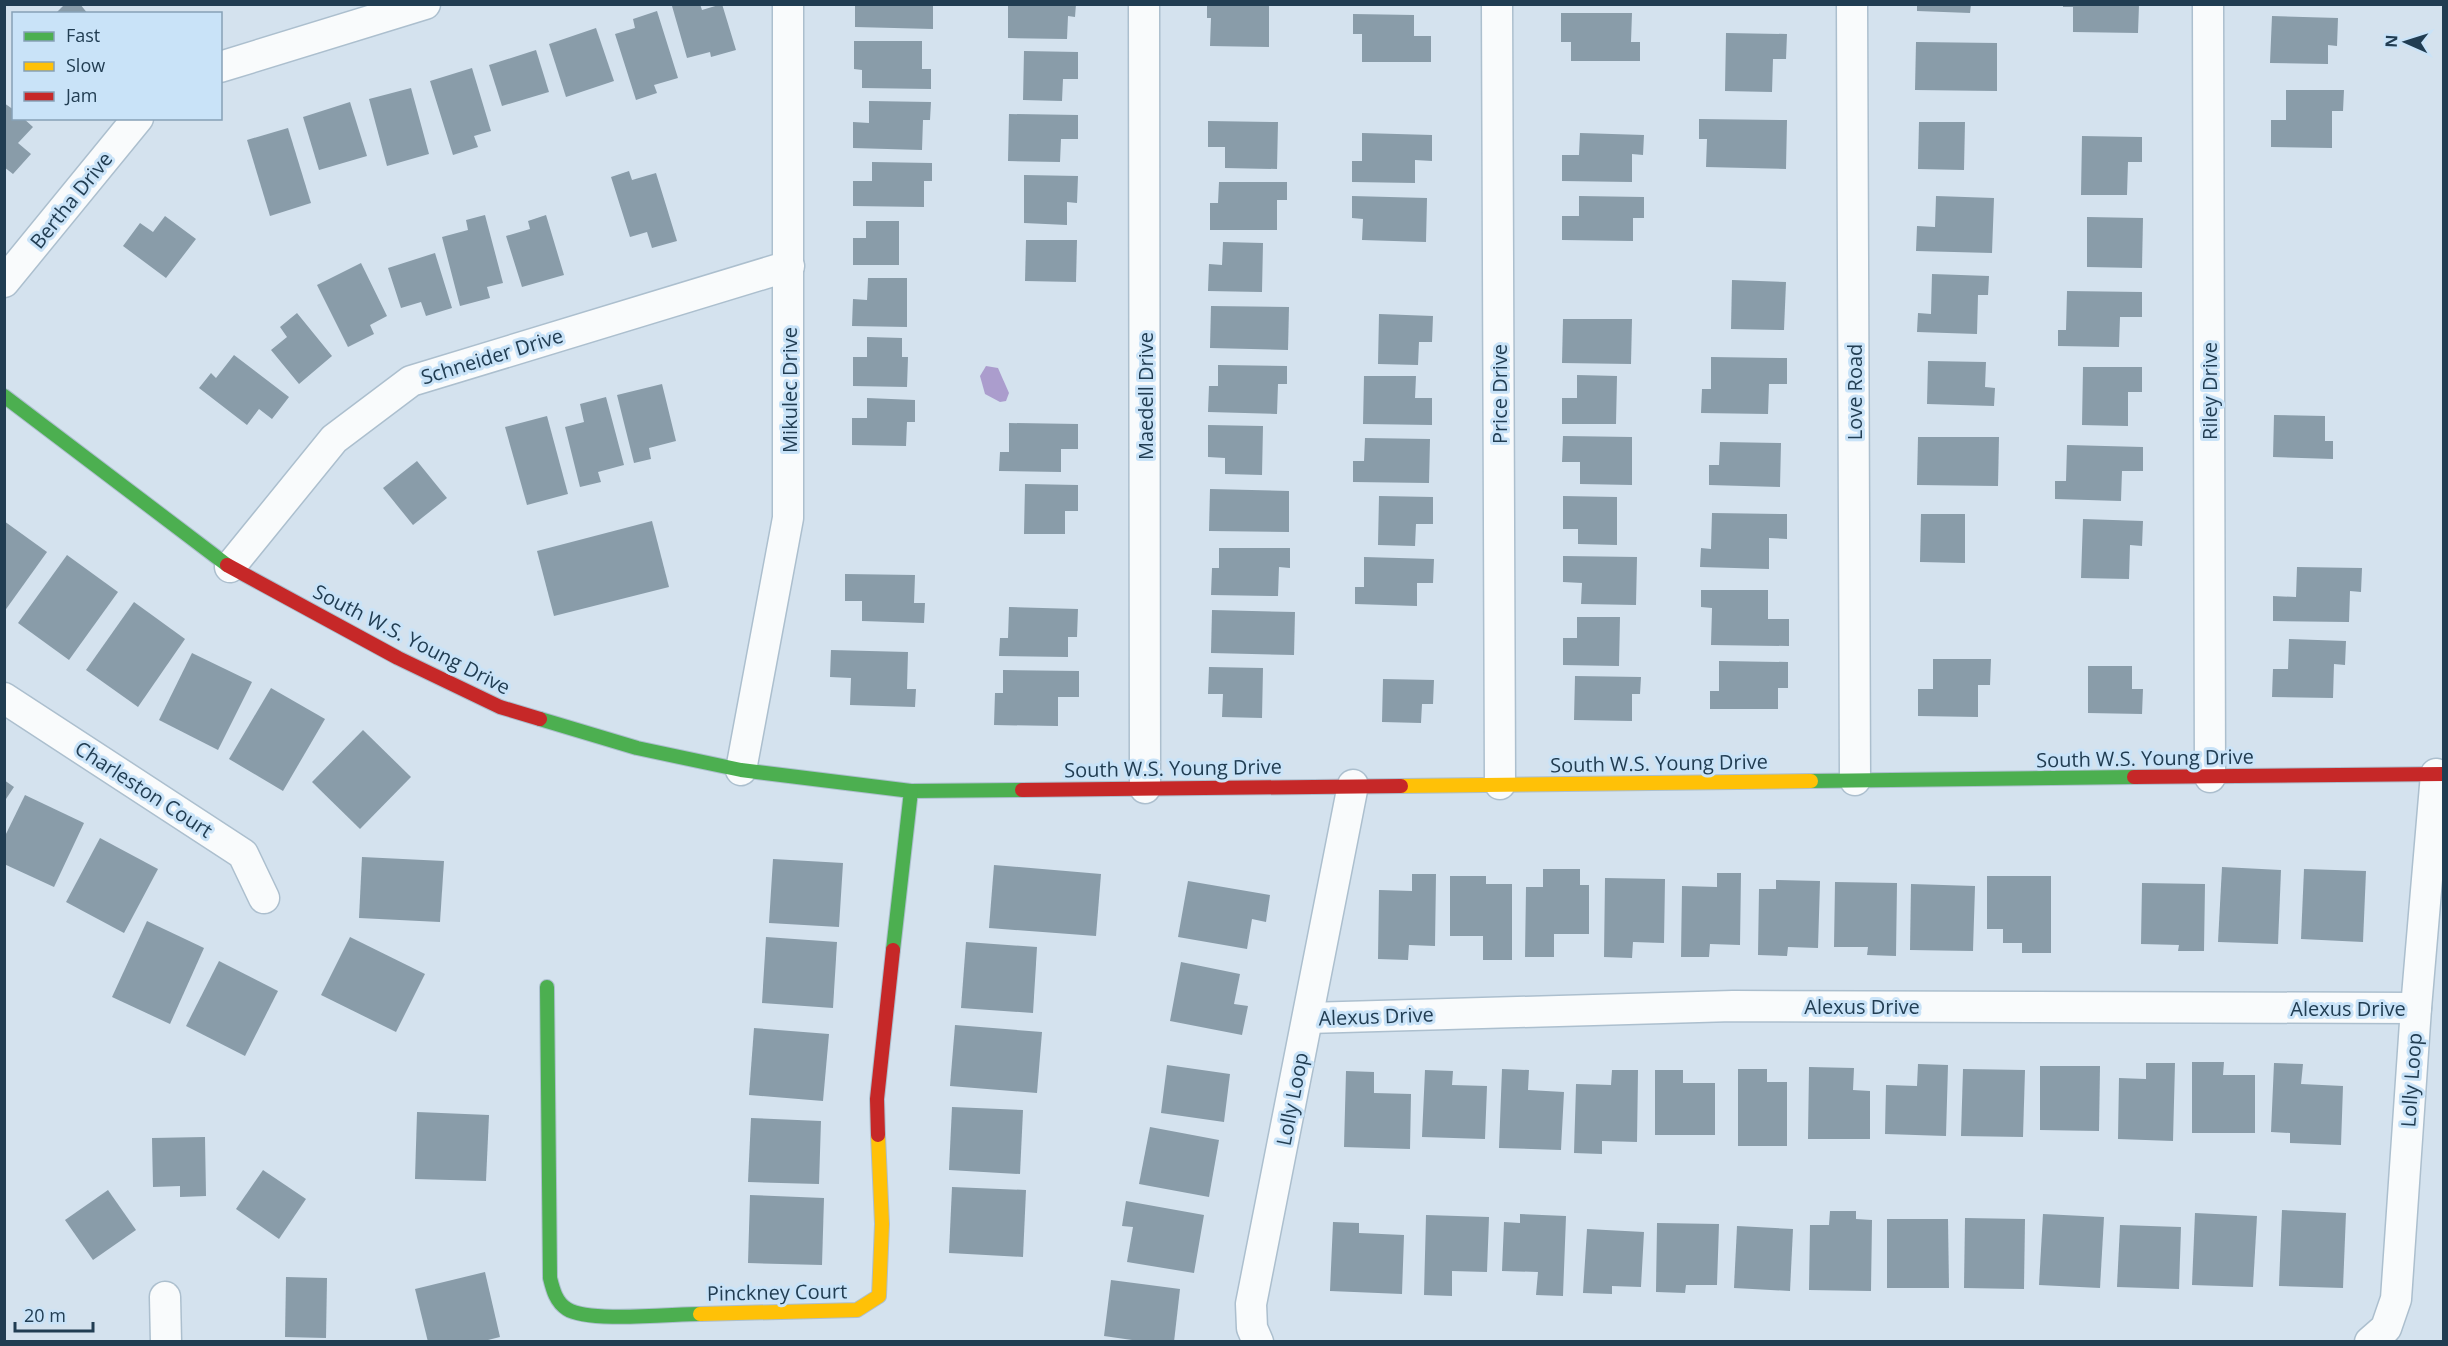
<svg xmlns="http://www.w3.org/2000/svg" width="2448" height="1346" font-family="'Open Sans',sans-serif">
  <rect width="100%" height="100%" fill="#d4e2ee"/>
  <polygon fill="#ab9dcd" points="986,366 998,368 1009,393 1006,401 1000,402 985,394 980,376"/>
  <g fill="#899ca9">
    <polygon points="65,4 80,4 88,14 55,14"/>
    <polygon points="679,4 700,4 702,10 722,4 736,50 711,57 710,52 687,58 672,6"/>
    <polygon points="1008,4 1076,4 1075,17 1068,16 1067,39 1008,38"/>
    <polygon points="1207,4 1269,4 1269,47 1210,46 1211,18 1207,18"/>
    <polygon points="1917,4 1971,4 1970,13 1917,11"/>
    <polygon points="855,5 933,5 933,29 855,27"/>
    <polygon points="2063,5 2139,5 2138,33 2073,32 2073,7 2063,7"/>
    <polygon points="657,11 678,78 654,85 657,93 636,100 615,34 635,28 633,19"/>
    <polygon points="1561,13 1632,13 1631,42 1640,42 1640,61 1571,61 1571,42 1561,42"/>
    <polygon points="1353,14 1414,15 1414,36 1431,36 1431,62 1362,62 1362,34 1353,34"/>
    <polygon points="2272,16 2338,18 2337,46 2328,45 2328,64 2270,63"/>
    <polygon points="596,28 614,81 566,97 549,44"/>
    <polygon points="1726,33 1787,34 1786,59 1773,59 1772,92 1725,91"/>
    <polygon points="854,41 922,41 922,69 931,69 931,89 862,88 862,70 854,69"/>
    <polygon points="1916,42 1997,43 1997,91 1915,90"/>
    <polygon points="536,50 549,92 502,106 489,65"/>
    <polygon points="1024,51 1078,52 1078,79 1063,79 1062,101 1023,100"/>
    <polygon points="472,68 491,131 474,136 478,147 453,155 430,81"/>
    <polygon points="411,88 429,154 387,166 369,99"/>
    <polygon points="2286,90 2344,90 2343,111 2332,111 2332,148 2271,147 2271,120 2286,120"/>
    <polygon points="869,101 931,102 930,120 923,120 922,150 853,148 853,122 869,123"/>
    <polygon points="350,102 367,156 319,170 303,117"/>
    <polygon points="4,103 14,110 14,118 23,118 33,127 18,143 31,154 13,174 4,167"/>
    <polygon points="1009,114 1078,115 1078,139 1061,139 1060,162 1008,161"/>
    <polygon points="1699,119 1787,120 1786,169 1706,167 1707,139 1699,139"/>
    <polygon points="1208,121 1278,122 1277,169 1225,168 1225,147 1208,147"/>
    <polygon points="1919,122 1965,122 1964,170 1918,169"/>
    <polygon points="288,128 311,203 270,216 247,140"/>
    <polygon points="1362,133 1432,135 1432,161 1415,160 1415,183 1352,182 1352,161 1362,161"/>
    <polygon points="1580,133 1644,135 1643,155 1632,154 1632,182 1562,181 1562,155 1579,155"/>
    <polygon points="2082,136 2142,137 2142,162 2128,162 2127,195 2081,195"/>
    <polygon points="872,162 932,163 932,181 924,181 924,207 853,206 853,181 872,181"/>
    <polygon points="629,171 632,180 656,173 677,241 652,248 647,232 630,237 611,177"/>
    <polygon points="1024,175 1078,176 1077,203 1067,202 1067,225 1024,223"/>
    <polygon points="1219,182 1287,182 1287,200 1277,200 1277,230 1210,230 1210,203 1218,203"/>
    <polygon points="1352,196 1427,198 1426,242 1362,240 1363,219 1352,218"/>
    <polygon points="1579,196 1644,197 1644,218 1633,218 1633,241 1562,240 1562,216 1579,216"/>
    <polygon points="1936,196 1994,198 1992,253 1916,251 1917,226 1935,227"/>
    <polygon points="485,215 503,283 487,287 490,298 460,306 442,237 468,230 466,220"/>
    <polygon points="546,215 564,275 522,287 506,236 530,229 528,221"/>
    <polygon points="165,216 196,239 166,278 123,246 140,223 153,232"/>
    <polygon points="2087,217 2143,218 2142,268 2087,267"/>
    <polygon points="866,221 899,221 899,265 853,265 853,238 866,238"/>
    <polygon points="1026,240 1077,240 1076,282 1025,281"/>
    <polygon points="1223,242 1263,243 1262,292 1208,291 1209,264 1222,265"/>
    <polygon points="435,253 452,308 426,316 421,302 401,308 388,268"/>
    <polygon points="361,263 387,316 370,325 374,334 348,347 317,285"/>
    <polygon points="1932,274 1989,276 1988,295 1978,295 1977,334 1917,332 1918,313 1931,314"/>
    <polygon points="868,278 907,278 907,327 852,326 853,299 867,300"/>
    <polygon points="1732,280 1786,282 1784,330 1731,329"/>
    <polygon points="2067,291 2142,292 2142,317 2120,317 2119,347 2058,346 2058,330 2066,330"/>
    <polygon points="1211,306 1289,307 1288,350 1210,348"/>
    <polygon points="297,313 332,356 299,384 271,350 287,337 280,327"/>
    <polygon points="1379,314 1433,316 1432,342 1419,342 1418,365 1378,364"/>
    <polygon points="1563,319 1632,319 1631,364 1562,363"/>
    <polygon points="867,337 902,338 902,357 908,357 907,387 853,386 853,357 867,357"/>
    <polygon points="234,355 289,397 272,419 259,409 247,425 199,388 211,373 216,378"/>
    <polygon points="1711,357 1787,358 1787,384 1769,384 1768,414 1701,413 1702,389 1711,389"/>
    <polygon points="1928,361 1986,362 1985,387 1995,388 1994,406 1927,404"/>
    <polygon points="1218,365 1287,366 1287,384 1278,384 1277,414 1208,412 1209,386 1218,386"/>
    <polygon points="2083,367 2142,367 2142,392 2128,392 2128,426 2082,425"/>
    <polygon points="1577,375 1617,376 1616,424 1562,424 1562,398 1577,398"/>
    <polygon points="1364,376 1416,376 1415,398 1432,398 1432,425 1363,424"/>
    <polygon points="662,384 676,441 649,448 651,459 634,463 617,395"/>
    <polygon points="606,397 624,465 598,472 601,482 580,487 565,427 584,422 580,404"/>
    <polygon points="867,398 915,400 915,422 907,422 906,446 852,445 852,418 867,418"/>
    <polygon points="2274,415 2325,416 2325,441 2333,441 2333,459 2273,457"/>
    <polygon points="547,416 568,494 527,505 505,427"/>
    <polygon points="1009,423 1078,424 1078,449 1061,449 1061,472 999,471 1000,452 1009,452"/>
    <polygon points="1208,425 1263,426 1262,475 1225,474 1225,458 1208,457"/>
    <polygon points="1563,436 1632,437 1632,485 1580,484 1580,462 1562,462"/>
    <polygon points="1918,437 1999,437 1998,486 1917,485"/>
    <polygon points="1365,438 1430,439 1429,483 1353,482 1353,461 1364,461"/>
    <polygon points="1720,442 1781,443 1780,487 1709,485 1709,465 1719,465"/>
    <polygon points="2067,445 2143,447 2143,471 2122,471 2121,501 2055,499 2055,481 2066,481"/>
    <polygon points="417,461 447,498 413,525 383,488"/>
    <polygon points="1025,484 1078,485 1078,511 1065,511 1065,534 1024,534"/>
    <polygon points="1210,489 1289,491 1289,532 1209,531"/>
    <polygon points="1379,496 1433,497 1433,524 1416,524 1415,546 1378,545"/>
    <polygon points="1563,496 1617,497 1617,545 1578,544 1578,529 1563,529"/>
    <polygon points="1712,513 1787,514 1787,539 1769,538 1769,569 1700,567 1701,548 1711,549"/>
    <polygon points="1921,514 1965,514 1965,563 1920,562"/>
    <polygon points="2083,519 2143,521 2142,546 2130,545 2129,579 2081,578"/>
    <polygon points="4,521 47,552 4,612"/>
    <polygon points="652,521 669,587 554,616 537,551"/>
    <polygon points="1219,548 1290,548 1290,568 1279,567 1278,596 1211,595 1212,568 1219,568"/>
    <polygon points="67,555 118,592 69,660 18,623"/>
    <polygon points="1563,556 1637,557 1636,605 1581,604 1582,583 1563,582"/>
    <polygon points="1364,557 1434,559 1433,583 1417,583 1417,606 1355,604 1355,587 1364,587"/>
    <polygon points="2297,567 2362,568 2361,592 2350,591 2349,622 2273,621 2273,596 2296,597"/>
    <polygon points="845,574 915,575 914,603 925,603 924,623 862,621 862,601 845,601"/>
    <polygon points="1701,590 1768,590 1768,619 1789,619 1789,646 1711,645 1712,608 1701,607"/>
    <polygon points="134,602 185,639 138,707 86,670"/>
    <polygon points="1009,607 1078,609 1077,637 1068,637 1068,657 999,656 1000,638 1008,638"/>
    <polygon points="1212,610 1295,612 1294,655 1211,653"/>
    <polygon points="1577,617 1620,617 1619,666 1563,665 1563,638 1577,638"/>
    <polygon points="2289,639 2346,641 2345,665 2334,664 2333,698 2272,697 2273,669 2288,669"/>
    <polygon points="831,650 908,652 907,689 916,689 915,707 850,705 851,678 830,677"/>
    <polygon points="192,653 252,682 218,750 159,720"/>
    <polygon points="1933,659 1991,659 1990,685 1978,685 1978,717 1918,716 1918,689 1933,689"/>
    <polygon points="1719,661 1788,662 1788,688 1778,688 1778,709 1710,709 1710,691 1719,691"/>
    <polygon points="2088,666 2132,666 2132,689 2143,689 2142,714 2088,713"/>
    <polygon points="1209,667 1263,668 1262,718 1222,717 1223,694 1208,694"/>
    <polygon points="1003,670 1079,671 1079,697 1058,697 1058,726 994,725 995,693 1003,693"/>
    <polygon points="1575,676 1641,677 1640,694 1632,694 1632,721 1574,720"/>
    <polygon points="1383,679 1434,680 1433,704 1422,704 1421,723 1382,722"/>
    <polygon points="271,688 325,719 283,791 229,759"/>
    <polygon points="363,730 411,777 360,829 312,782"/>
    <polygon points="4,780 14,787 4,802"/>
    <polygon points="25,795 84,823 54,887 4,864 4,838"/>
    <polygon points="100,838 158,869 124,933 66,902"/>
    <polygon points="362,857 444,861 440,922 359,918"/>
    <polygon points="773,859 843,863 839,927 769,923"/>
    <polygon points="994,865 1101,874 1096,936 989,928"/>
    <polygon points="2222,867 2281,870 2278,944 2218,942"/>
    <polygon points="1543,869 1580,869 1580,885 1589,885 1589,934 1554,934 1554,957 1525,957 1526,887 1543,887"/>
    <polygon points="2304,869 2366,871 2363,942 2301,939"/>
    <polygon points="1717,873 1741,873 1740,945 1710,944 1709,957 1681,957 1682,886 1717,887"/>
    <polygon points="1412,874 1436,874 1435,946 1409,945 1408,960 1378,959 1379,890 1412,891"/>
    <polygon points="1450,876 1486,876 1486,884 1512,884 1512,960 1483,960 1483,936 1450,936"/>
    <polygon points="1987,876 2051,876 2051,953 2022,953 2022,943 2003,943 2003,929 1987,929"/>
    <polygon points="1605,878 1665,879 1664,943 1633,942 1632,958 1604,957"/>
    <polygon points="1776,880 1820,881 1818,948 1788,947 1787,956 1758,955 1759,889 1776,889"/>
    <polygon points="1188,881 1270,895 1266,922 1252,919 1247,949 1178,937"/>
    <polygon points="1835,882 1897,883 1896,956 1867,955 1868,947 1834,947"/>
    <polygon points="2142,883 2205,884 2204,951 2178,951 2179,945 2141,944"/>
    <polygon points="1911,884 1975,886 1973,951 1910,950"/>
    <polygon points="147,921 204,948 170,1024 112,997"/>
    <polygon points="350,937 425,974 396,1032 321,995"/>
    <polygon points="766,937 837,942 833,1008 762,1003"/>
    <polygon points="966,942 1037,947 1033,1013 961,1008"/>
    <polygon points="219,961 278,991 245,1056 186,1026"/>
    <polygon points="1181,962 1240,974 1234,1004 1248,1006 1242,1035 1170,1021"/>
    <polygon points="955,1025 1042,1032 1037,1093 950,1086"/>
    <polygon points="754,1028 829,1034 823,1101 749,1095"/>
    <polygon points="2192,1062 2224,1062 2223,1075 2255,1075 2255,1133 2192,1133"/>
    <polygon points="2146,1063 2175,1063 2173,1141 2118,1139 2119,1078 2146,1079"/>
    <polygon points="2274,1063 2303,1064 2301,1084 2343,1086 2341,1145 2290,1143 2290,1133 2271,1132"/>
    <polygon points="1918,1064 1948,1065 1946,1136 1885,1134 1886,1085 1917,1086"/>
    <polygon points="1167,1065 1230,1074 1224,1122 1161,1113"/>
    <polygon points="2040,1066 2100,1066 2099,1131 2040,1130"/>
    <polygon points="1809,1067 1854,1068 1853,1090 1870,1091 1870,1139 1808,1139"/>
    <polygon points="1502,1069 1529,1070 1528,1090 1564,1092 1561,1150 1499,1148"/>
    <polygon points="1738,1069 1767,1069 1767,1082 1787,1082 1787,1146 1738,1146"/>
    <polygon points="1963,1069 2025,1070 2023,1137 1961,1136"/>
    <polygon points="1425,1070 1453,1071 1452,1085 1487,1086 1485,1139 1422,1137"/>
    <polygon points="1612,1070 1638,1070 1637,1142 1602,1141 1602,1154 1574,1153 1576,1084 1611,1085"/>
    <polygon points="1655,1070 1683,1070 1683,1083 1715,1083 1715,1135 1655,1135"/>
    <polygon points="1346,1071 1374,1072 1374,1093 1411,1094 1410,1149 1344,1147"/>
    <polygon points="952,1107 1023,1110 1020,1174 949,1170"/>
    <polygon points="417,1112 489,1115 486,1181 415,1179"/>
    <polygon points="751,1118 821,1121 819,1184 748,1182"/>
    <polygon points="1150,1127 1219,1140 1209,1197 1139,1184"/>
    <polygon points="205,1137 206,1196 180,1197 180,1186 153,1187 152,1138"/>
    <polygon points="263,1170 306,1199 279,1239 236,1209"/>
    <polygon points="952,1187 1026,1190 1023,1257 949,1253"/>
    <polygon points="108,1190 136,1230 93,1260 65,1220"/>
    <polygon points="750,1195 824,1198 822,1265 748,1263"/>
    <polygon points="1126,1201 1204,1215 1194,1273 1127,1262 1133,1227 1122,1226"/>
    <polygon points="2282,1210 2346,1213 2343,1288 2279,1286"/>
    <polygon points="1830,1211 1856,1211 1856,1219 1872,1220 1871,1291 1809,1290 1810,1225 1829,1225"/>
    <polygon points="2195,1213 2257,1216 2253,1287 2192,1285"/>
    <polygon points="1520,1214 1566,1216 1563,1296 1536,1295 1538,1272 1502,1271 1504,1222 1520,1223"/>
    <polygon points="2043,1214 2104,1217 2100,1288 2039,1285"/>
    <polygon points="1426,1215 1489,1217 1487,1272 1452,1271 1452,1296 1424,1295"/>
    <polygon points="1965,1218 2025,1219 2024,1289 1964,1288"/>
    <polygon points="1887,1219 1948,1219 1949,1288 1887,1288"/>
    <polygon points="1333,1222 1359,1223 1359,1233 1404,1235 1402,1294 1330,1291"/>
    <polygon points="1657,1223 1719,1224 1717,1285 1686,1285 1685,1293 1656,1292"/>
    <polygon points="2120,1225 2181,1227 2179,1289 2117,1287"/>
    <polygon points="1737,1226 1793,1229 1790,1291 1734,1288"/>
    <polygon points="1587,1229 1644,1232 1641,1287 1612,1286 1612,1294 1583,1293"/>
    <polygon points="485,1272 500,1337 480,1342 428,1342 415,1289"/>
    <polygon points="286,1277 327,1278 326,1338 285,1337"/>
    <polygon points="1111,1280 1180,1289 1174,1342 1146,1342 1104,1336"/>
  </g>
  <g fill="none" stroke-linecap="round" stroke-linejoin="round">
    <g stroke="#acbfce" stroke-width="33">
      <g id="street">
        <polyline points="1144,4 1145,788"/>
        <polyline points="1497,4 1500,784"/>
        <polyline points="1852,4 1855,780"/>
        <polyline points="2208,4 2210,777"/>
        <polyline points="220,67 425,4"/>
        <polyline points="4,282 138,118"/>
        <polyline points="230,567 334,439 411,381 789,266"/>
        <polyline points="4,698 243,854 264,898"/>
        <polyline points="741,770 788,518 788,4"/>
        <polyline points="1308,1018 1733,1006 2416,1008"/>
        <polyline points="165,1297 166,1342"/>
        <polyline points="1258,1342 1252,1328 1251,1304 1353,785"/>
        <polyline points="2370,1342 2386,1328 2396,1299 2416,1008 2436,774"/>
      </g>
    </g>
    <g stroke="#acbfce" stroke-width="16">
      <g id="fast">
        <polyline points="4,396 227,565"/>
        <polyline points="540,719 637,748 741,770 911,791 1022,790"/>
        <polyline points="1811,781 2134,777"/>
        <polyline points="893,950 911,791"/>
        <path d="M547 987 550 1278C553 1290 556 1302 567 1309 589 1323 672 1314 700 1314"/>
      </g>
    </g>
    <g stroke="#acbfce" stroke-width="16">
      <g id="slow">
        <polyline points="1401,786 1811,781"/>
        <polyline points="700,1314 857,1310 879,1296 882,1224 878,1135"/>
      </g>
    </g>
    <g stroke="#acbfce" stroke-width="16">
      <g id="jam">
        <polyline points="227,565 398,658 500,707 540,719"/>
        <polyline points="2134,777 2444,774"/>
        <polyline points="1022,790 1401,786"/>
        <polyline points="878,1135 877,1099 893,950"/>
      </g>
    </g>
    <use href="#street" stroke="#f9fbfc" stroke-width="30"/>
    <use href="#fast" stroke="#4caf50" stroke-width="14"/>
    <use href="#slow" stroke="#ffc107" stroke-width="14"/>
    <use href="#jam" stroke="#c62828" stroke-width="14"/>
  </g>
  <g text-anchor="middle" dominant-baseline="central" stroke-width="6" stroke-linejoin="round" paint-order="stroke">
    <g font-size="20" fill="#213d52" stroke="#c9e3f8">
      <text transform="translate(71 200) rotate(-51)">Bertha Drive</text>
      <text transform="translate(492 356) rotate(-17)">Schneider Drive</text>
      <text transform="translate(789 390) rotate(-90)">Mikulec Drive</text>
      <text transform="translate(2209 391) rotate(-90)">Riley Drive</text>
      <text transform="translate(1854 392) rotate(-90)">Love Road</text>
      <text transform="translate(1499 394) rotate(-90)">Price Drive</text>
      <text transform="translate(1145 396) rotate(-90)">Maedell Drive</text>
      <text transform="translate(412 639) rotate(27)">South W.S. Young Drive</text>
      <text transform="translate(2145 758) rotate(-1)">South W.S. Young Drive</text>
      <text transform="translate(1659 763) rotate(-1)">South W.S. Young Drive</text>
      <text transform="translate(1173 768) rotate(-1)">South W.S. Young Drive</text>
      <text transform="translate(144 789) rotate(33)">Charleston Court</text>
      <text x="1862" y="1006">Alexus Drive</text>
      <text x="2348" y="1008">Alexus Drive</text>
      <text transform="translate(1376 1016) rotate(-2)">Alexus Drive</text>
      <text transform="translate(2411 1080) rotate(-86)">Lolly Loop</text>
      <text transform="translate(1292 1099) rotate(-79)">Lolly Loop</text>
      <text transform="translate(777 1292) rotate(-1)">Pinckney Court</text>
    </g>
  </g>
  <rect width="2448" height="1346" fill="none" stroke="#213d52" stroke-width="12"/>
  <rect x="12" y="12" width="210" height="108" fill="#c9e3f8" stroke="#86a1b6" stroke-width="1.5"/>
  <rect x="24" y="32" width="30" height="9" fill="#4caf50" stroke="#86a1b6" stroke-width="1.5"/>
  <text x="66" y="42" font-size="18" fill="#213d52">Fast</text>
  <rect x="24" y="62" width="30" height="9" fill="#ffc107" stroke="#86a1b6" stroke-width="1.5"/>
  <text x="66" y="72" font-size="18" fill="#213d52">Slow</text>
  <rect x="24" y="92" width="30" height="9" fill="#c62828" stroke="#86a1b6" stroke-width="1.5"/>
  <text x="66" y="102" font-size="18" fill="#213d52">Jam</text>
  <g transform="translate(2406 42) rotate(273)" stroke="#c9e3f8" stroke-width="4.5" paint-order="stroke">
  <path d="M0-4.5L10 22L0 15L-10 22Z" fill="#213d52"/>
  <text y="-9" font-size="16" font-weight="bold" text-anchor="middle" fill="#213d52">N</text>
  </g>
  <path d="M15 1322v9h78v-9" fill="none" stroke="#213d52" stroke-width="3"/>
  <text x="24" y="1322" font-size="18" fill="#213d52" stroke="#c9e3f8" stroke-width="4.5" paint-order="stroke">20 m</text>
</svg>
